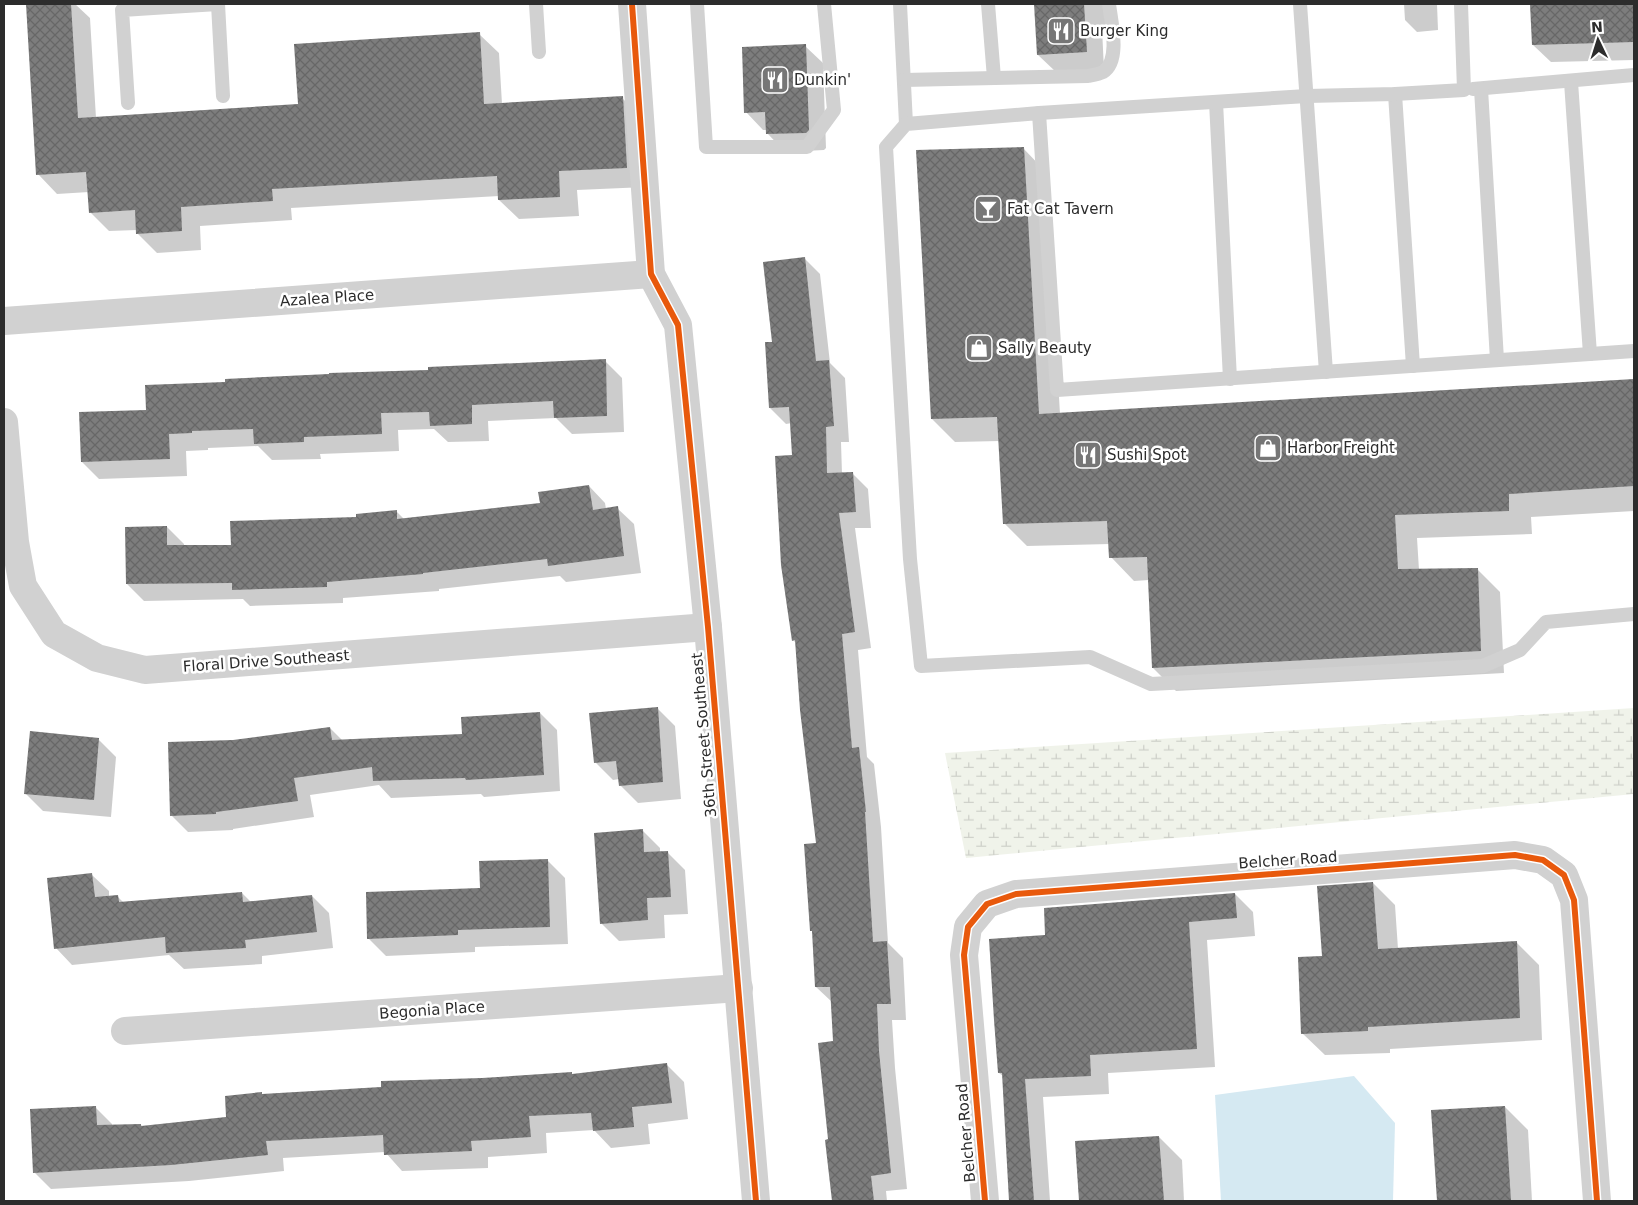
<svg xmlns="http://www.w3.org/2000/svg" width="1638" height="1205" font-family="'DejaVu Sans',sans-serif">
  <defs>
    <pattern id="wetland-marsh" width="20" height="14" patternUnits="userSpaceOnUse" patternTransform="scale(1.25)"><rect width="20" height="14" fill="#f0f3ea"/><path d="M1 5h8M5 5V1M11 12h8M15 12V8" fill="none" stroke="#ced0c9"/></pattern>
    <pattern id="building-cross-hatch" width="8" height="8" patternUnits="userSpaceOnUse" patternTransform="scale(1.25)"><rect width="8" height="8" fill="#7d7d7d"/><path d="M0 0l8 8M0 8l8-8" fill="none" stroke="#676767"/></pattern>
  </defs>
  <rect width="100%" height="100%" fill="#fff"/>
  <polygon fill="url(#wetland-marsh)" points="1634,708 1634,794 966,858 945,753"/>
  <polygon fill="#d5e9f2" points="1354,1076 1395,1123 1393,1201 1221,1201 1215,1095"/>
  <g fill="#0003">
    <polygon points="28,4 75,4 90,18 96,118 299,105 479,34 499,53 502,104 622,98 642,117 646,187 577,190 579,216 519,219 499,200 499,196 291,208 292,220 200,226 201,250 157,253 137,233 137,230 109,231 90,212 89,192 57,194 38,174"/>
    <polygon points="1035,4 1110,4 1112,27 1102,28 1104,70 1056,72 1038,55"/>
    <polygon points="1404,4 1437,4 1438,30 1417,32 1405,20"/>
    <polygon points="1567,4 1634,4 1634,60 1551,62 1533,45 1532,5"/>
    <polygon points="805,46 823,63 826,148 824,150 785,152 768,134 767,130 763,130 746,112"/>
    <polygon points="1023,148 1046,172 1060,414 1634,380 1634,511 1531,517 1532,534 1417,538 1419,570 1477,569 1500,592 1504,673 1176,691 1153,668 1149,580 1134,581 1111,557 1110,544 1027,546 1004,523 1000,441 955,442 932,419"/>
    <polygon points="804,258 820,274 830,363 845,378 849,442 841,442 842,474 852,473 868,489 871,528 855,528 871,648 858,650 867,757 874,764 881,827 888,943 903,958 906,1020 892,1020 895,1068 907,1189 886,1191 887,1201 833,1201 826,1141 830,1141 834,1043 832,1002 816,987 813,932 811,930 817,844 797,644 793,640 793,456 792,423 786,424 770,408 773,343"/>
    <polygon points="605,361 622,378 624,432 572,434 556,418 488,421 489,441 448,442 434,429 398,430 399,451 320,454 321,459 272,460 258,446 208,448 208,450 186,451 187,476 99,479 82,462 148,411 227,383"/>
    <polygon points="589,486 605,503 606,509 617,508 634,524 641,573 566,582 560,576 439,589 439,591 343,598 343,603 250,606 243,599 144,601 127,584 167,527 184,544 184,546 232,546 357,518 396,511 404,519 541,504"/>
    <polygon points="657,708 675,726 681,799 638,803 620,785 619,779 613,780 595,762"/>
    <polygon points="540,713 557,730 560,791 484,797 481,794 391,798 379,785 310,795 314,817 233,829 233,830 188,832 171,815 233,741 330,728 343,741 464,735"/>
    <polygon points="98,739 116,757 111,817 43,811 26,794"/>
    <polygon points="643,831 660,848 660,853 667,852 685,870 688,914 664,915 665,938 619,941 601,923"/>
    <polygon points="547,860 565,878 568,944 475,947 475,952 386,956 368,938"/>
    <polygon points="92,875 109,891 109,897 117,896 124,903 242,893 251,902 312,896 329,913 333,948 262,956 262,964 184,969 169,955 72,965 56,948"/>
    <polygon points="1373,883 1395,905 1398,949 1516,942 1539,965 1542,1040 1390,1049 1390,1053 1325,1055 1302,1033 1324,957"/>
    <polygon points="1235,894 1253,912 1255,936 1207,940 1215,1067 1108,1073 1109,1094 1043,1097 1050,1201 1011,1201 1003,1076 999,1073 1046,937"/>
    <polygon points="667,1065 684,1082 688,1119 648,1124 650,1144 611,1148 594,1130 546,1133 547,1153 488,1157 488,1168 402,1171 385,1152 283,1158 284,1171 189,1181 51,1189 34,1172 95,1107 112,1124 112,1126 141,1125 143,1127 227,1118 263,1095 383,1088 482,1079 571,1073 573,1075"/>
    <polygon points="1505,1107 1528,1130 1532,1201 1438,1201 1433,1111"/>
    <polygon points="1159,1137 1182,1160 1184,1201 1080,1201 1077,1142"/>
  </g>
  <g fill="url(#building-cross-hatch)">
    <polygon points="26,4 71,4 78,118 298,104 294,44 480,32 484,104 623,96 627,168 559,171 560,197 498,200 497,176 272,189 273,201 181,207 182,231 136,234 135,210 89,213 86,172 36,175"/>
    <polygon points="1034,4 1084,4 1087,52 1037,55"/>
    <polygon points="1530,4 1634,4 1634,42 1532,45"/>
    <polygon points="806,44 809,130 806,133 766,134 765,112 744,113 742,47"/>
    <polygon points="1024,147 1039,414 1634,379 1634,486 1509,494 1509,511 1395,515 1398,569 1478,568 1481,651 1152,668 1147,557 1109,558 1107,521 1003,524 997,417 931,419 916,150"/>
    <polygon points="805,257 816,361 829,360 834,426 826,427 827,473 853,472 856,512 839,513 855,632 842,634 852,748 859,747 866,812 865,812 873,942 887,941 891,1004 877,1004 879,1051 891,1173 871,1176 874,1201 832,1201 825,1140 828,1139 818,1043 833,1041 830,987 815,987 812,931 810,931 804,844 816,843 800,710 795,640 792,641 781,565 775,456 792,455 789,407 769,408 765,342 772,342 763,262"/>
    <polygon points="606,359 607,416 554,418 553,401 472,405 472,424 430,426 429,412 381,413 382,434 304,437 304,442 254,444 253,429 192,431 192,433 169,434 170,459 81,462 79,412 146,410 145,385 225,382 225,379 329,374 329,373 428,370 428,367"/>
    <polygon points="589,485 593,510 618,506 624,556 548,566 547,559 423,573 423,574 327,582 327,587 232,590 232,583 126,584 125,527 167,526 167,545 231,545 230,521 356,517 356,514 397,510 397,519 540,503 538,492"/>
    <polygon points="658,707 663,782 619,786 616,761 594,763 589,713"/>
    <polygon points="540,712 544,775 466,780 465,778 373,781 372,767 294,778 298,801 216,812 216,814 170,816 168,742 233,740 330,727 332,740 462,734 461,717"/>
    <polygon points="30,731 99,738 94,800 24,794"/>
    <polygon points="643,829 644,852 668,851 671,897 647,898 648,920 600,924 594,833"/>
    <polygon points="548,859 550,927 458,930 458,935 367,939 366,892 480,888 479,861"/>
    <polygon points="92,873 95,897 118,895 119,902 242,892 243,902 312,895 317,932 245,940 246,948 166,953 165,937 54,949 47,878"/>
    <polygon points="1373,882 1378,949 1517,941 1520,1018 1368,1027 1368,1031 1301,1034 1298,957 1322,956 1317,886"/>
    <polygon points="1235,893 1237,918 1189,922 1197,1049 1090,1055 1091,1076 1025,1079 1034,1201 1009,1201 1002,1073 998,1073 994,1020 989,939 1045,935 1044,908"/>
    <polygon points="667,1063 672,1103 632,1107 634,1127 593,1131 591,1113 529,1116 531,1137 471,1141 472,1151 384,1155 383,1135 266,1141 268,1155 171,1165 33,1173 30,1109 96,1106 97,1125 141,1124 141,1126 226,1117 225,1096 262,1092 262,1094 381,1087 381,1081 482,1078 572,1072 572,1074"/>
    <polygon points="1505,1106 1511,1201 1437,1201 1431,1110"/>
    <polygon points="1159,1136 1164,1201 1079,1201 1075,1141"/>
  </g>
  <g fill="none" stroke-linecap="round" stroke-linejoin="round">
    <g stroke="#d1d1d1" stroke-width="14">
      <polyline points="536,4 539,52"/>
      <polyline points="697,4 706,147 807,147 834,110 824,4"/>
      <polyline points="900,4 906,124"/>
      <polyline points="988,4 994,78"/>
      <polyline points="1300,4 1326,372"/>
      <polyline points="169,7 218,4 223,96"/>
      <path d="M904 80 1088 76C1093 75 1099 74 1103 72 1121 61 1111 21 1109 4"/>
      <polyline points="1571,82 1590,354"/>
      <polyline points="1473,89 1634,75"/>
      <polyline points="1481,89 1497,360"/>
      <polyline points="1395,94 1413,366"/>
      <polyline points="1216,102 1230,379"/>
      <polyline points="128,103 122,10 169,7 169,4"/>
      <polyline points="1039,113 1307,96 1395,94 1464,90 1461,4"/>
      <polyline points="1634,351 1057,390 1039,113 906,124 886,147 910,559 921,666 1090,657 1151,684 1483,666 1520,650 1546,622 1634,614"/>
    </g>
    <g stroke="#d1d1d1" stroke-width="28">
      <polyline points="632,4 651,274 678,325 708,627 756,1201"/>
      <polyline points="4,321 651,274"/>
      <polyline points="4,422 15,542 23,586 54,634 97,658 145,670 708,627"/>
      <polyline points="125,1031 739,988"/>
      <polyline points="985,1201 964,955 968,927 987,904 1016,894 1515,855 1543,860 1564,875 1574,900 1597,1201"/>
    </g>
    <g stroke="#fff" stroke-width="9">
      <g id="cycleway">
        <polyline points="632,4 651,274 678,325 708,627 756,1201"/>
        <polyline points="985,1201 964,955 968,927 987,904 1016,894 1515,855 1543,860 1564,875 1574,900 1597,1201"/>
      </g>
    </g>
    <use href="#cycleway" stroke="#e8590c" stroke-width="6"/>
  </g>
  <defs>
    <g id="restaurant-square" transform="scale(1.4375)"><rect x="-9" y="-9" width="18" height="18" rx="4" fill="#767676" stroke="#fff"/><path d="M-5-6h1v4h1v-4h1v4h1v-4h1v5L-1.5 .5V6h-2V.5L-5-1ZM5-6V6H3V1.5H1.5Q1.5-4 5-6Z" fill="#fff"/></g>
    <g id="bar-square" transform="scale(1.4375)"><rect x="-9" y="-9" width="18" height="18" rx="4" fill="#767676" stroke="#fff"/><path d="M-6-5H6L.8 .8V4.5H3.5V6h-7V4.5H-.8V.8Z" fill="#fff"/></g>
    <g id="shop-square" transform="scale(1.4375)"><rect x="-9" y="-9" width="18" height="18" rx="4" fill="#767676" stroke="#fff"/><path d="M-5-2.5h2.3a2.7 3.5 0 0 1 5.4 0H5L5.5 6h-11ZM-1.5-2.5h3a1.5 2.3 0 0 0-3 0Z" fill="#fff"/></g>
  </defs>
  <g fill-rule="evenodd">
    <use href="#restaurant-square" x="1061" y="31"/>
    <use href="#restaurant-square" x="775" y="80"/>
    <use href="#bar-square" x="988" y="209"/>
    <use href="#shop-square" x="979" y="348"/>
    <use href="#shop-square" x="1268" y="448"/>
    <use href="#restaurant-square" x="1088" y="455"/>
  </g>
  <g text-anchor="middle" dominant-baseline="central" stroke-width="5" stroke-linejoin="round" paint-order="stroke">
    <g font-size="15" fill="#2c2c2c" stroke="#fff" text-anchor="start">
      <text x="1080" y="31">Burger King</text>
      <text x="794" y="80">Dunkin'</text>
      <text x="1007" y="209">Fat Cat Tavern</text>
      <text x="998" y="348">Sally Beauty</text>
      <text x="1287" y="448">Harbor Freight</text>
      <text x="1107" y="455">Sushi Spot</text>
    </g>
    <g font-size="15" fill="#2c2c2c" stroke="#fff">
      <text transform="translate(327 298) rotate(-4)">Azalea Place</text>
      <text transform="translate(266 661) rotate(-4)">Floral Drive Southeast</text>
      <text transform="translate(704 735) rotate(-95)">36th Street Southeast</text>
      <text transform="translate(1288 860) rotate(-4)">Belcher Road</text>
      <text transform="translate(432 1010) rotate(-4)">Begonia Place</text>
      <text transform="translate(966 1133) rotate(-95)">Belcher Road</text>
    </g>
  </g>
  <rect width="1638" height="1205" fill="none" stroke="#2c2c2c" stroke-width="10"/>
  <g transform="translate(1598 40) rotate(356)" stroke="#ffffff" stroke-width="4" paint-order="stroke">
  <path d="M0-4L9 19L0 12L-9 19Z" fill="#2c2c2c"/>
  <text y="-8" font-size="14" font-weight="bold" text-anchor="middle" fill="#2c2c2c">N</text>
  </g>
</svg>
